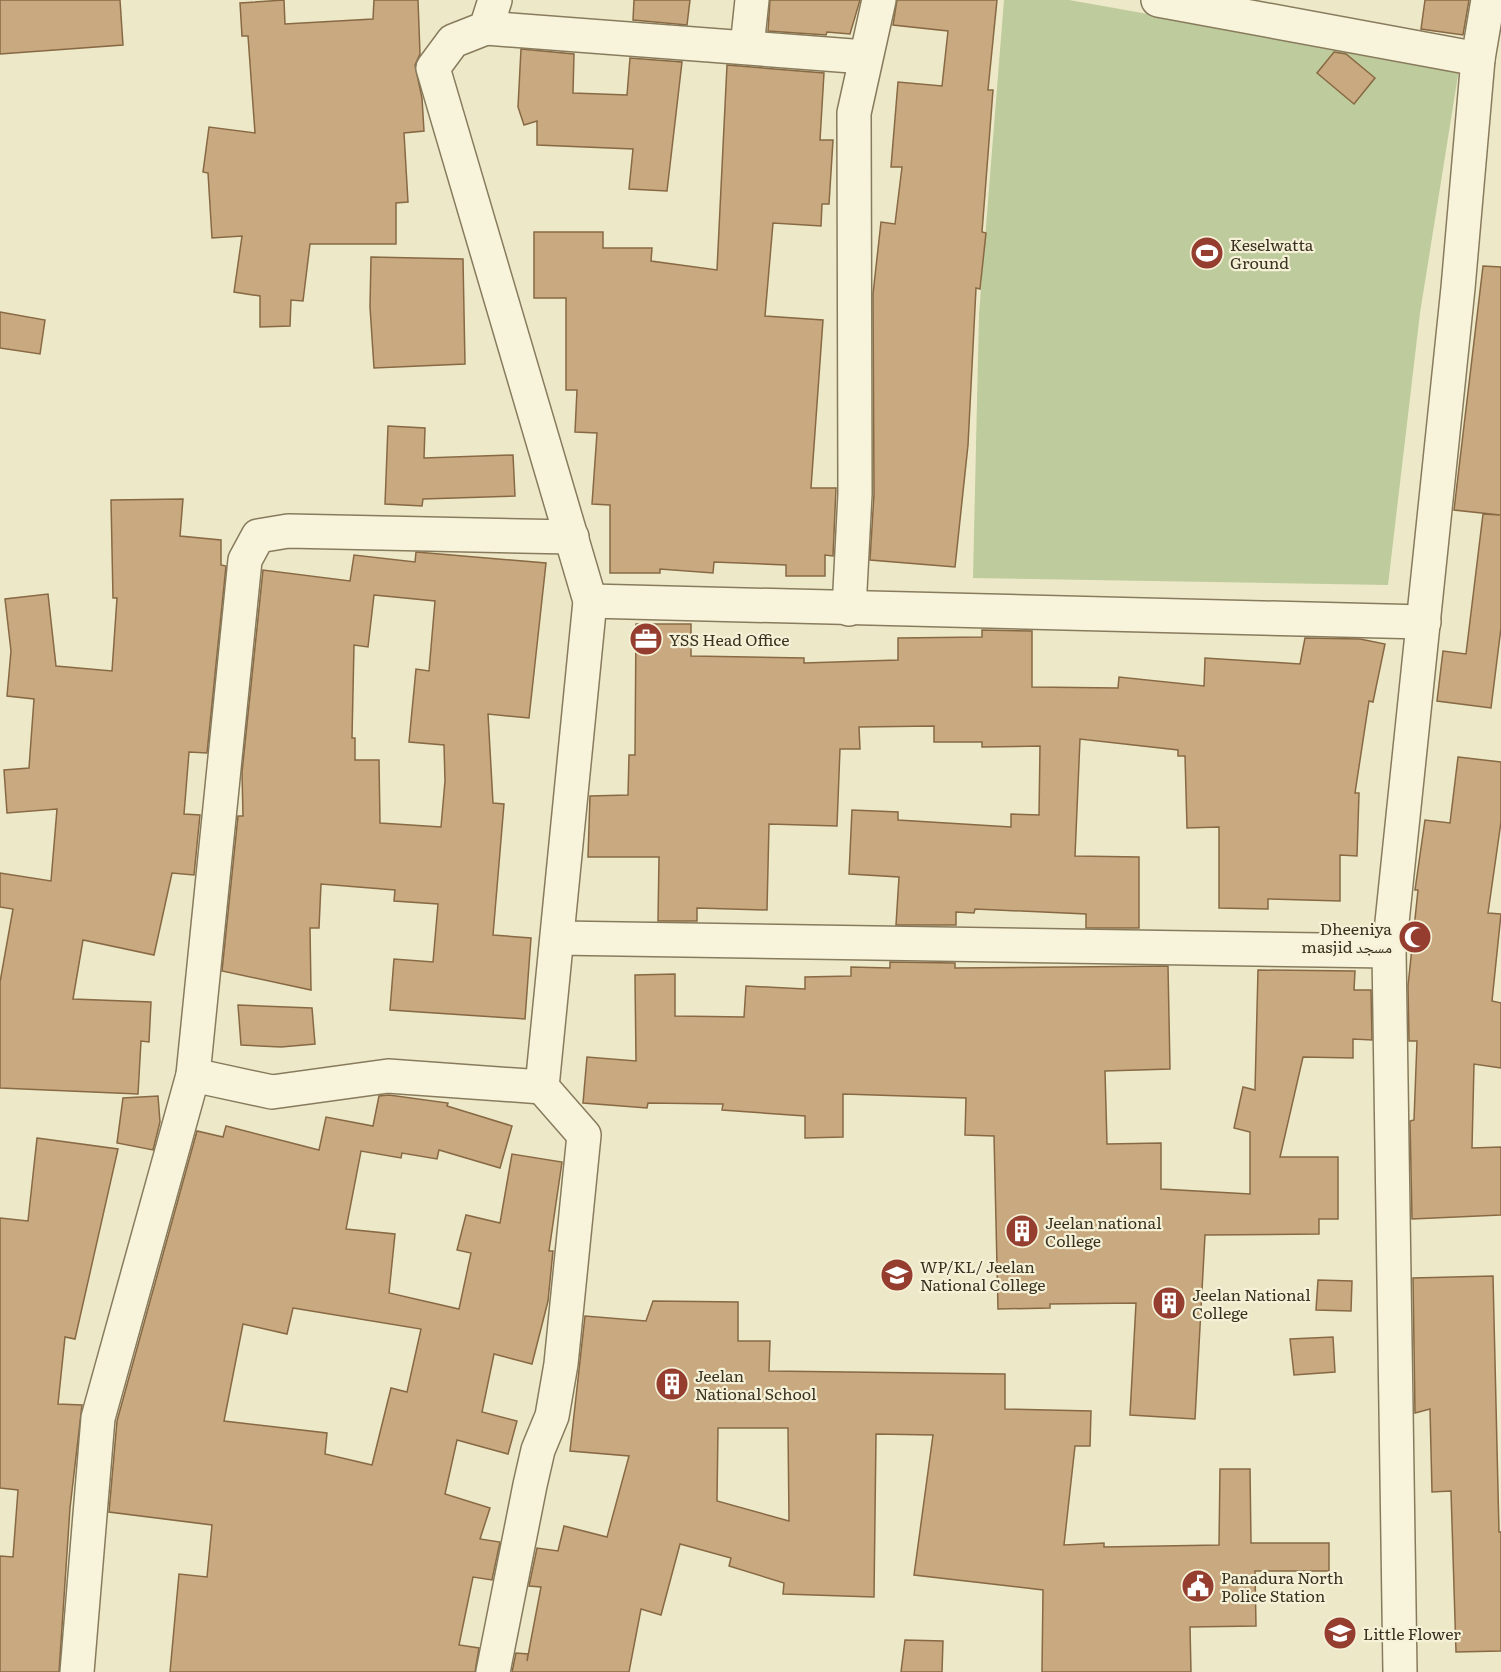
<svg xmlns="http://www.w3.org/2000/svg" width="1501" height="1672" font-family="Literata,'Noto Naskh Arabic',serif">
  <rect width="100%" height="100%" fill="#ede8c8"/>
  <polygon fill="#becb9c" points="1004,0 1069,0 1459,69 1420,313 1388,585 973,578 979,314"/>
  <g fill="#c9a97f" stroke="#876944" stroke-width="1.5" fill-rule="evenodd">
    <polygon points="0,0 120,0 123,45 0,54"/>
    <polygon points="284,0 285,24 373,19 374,0 418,0 420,54 415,65 422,98 424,131 404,133 408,202 396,203 396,244 310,244 303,301 291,300 290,326 260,327 260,296 234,292 242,236 212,238 208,173 203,172 209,127 255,133 248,36 242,36 240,3"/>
    <polygon points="634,0 690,0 687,25 633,20"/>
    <polygon points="770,0 860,0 850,34 827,32 826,35 768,31"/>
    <polygon points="897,0 997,0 988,90 993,90 982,232 986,233 980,289 976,288 968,445 955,567 870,560 874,494 873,294 881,222 895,224 902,167 891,167 898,82 942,86 948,31 893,25"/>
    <polygon points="1425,0 1469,0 1463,35 1421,29"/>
    <polygon points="521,49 574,54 573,93 627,95 630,58 682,62 667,191 629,189 633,149 537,145 537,121 524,125 518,107"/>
    <polygon points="1334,52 1346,54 1375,78 1354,104 1317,73"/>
    <polygon points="727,65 824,73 820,140 833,140 829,204 822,204 821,226 773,223 765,316 823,320 811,488 836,488 833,556 825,555 825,576 786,576 786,565 714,562 713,573 660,569 660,573 610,573 610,505 592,504 597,433 575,432 577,390 566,390 566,298 534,298 534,232 603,232 603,248 652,248 651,261 717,270"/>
    <polygon points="371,257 463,259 465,364 374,368 370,307"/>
    <polygon points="1483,266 1501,267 1501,628 1491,708 1437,701 1443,651 1466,654 1483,514 1500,515 1454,510"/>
    <polygon points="0,312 45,320 40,354 0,348"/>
    <polygon points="388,426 425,428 424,458 513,455 515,496 423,499 422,506 385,504"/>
    <polygon points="183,499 180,536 221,540 221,565 226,566 207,753 189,752 184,814 200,815 194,875 172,873 154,955 83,940 73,999 151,1002 149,1042 141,1041 138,1094 0,1088 0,982 13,909 0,907 0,873 51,881 57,809 7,813 4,770 29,768 34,699 7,696 11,651 5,599 48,594 56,666 112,671 117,598 113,598 111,500"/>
    <path d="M416 552 546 563 529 718 488 714 493 803 504 804 493 935 531 938 525 1019 390 1010 394 959 433 962 438 904 394 901 395 890 321 884 319 928H310L311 990 222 971 238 816H243L242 772 263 570 350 581 354 555 415 562ZM374 595 435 601 429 671 416 669 409 742 444 745 445 781 441 827 380 823 379 760H355V738H352L354 645 368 647Z"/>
    <polygon points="636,624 691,624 691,656 804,658 804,663 898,660 898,638 982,637 982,630 1032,631 1032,687 1118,688 1119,677 1204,686 1205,658 1300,664 1305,638 1360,639 1385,644 1373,702 1369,701 1355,793 1359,793 1357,856 1340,855 1340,901 1268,899 1268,909 1219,908 1219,827 1187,828 1185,756 1178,756 1178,750 1080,739 1075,856 1139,857 1139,928 1086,928 1086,914 975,909 974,913 956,912 956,925 896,925 899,877 849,874 852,810 898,812 898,820 1011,827 1011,814 1039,815 1040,746 982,747 982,742 934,742 934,726 859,727 860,749 840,749 837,826 769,824 767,910 697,908 697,921 658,921 659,857 588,857 590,796 628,795 629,755 635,755"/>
    <polygon points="1458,757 1501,762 1501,822 1488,913 1501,914 1492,1001 1501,1003 1501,1068 1474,1064 1472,1148 1501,1147 1501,1215 1412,1219 1410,1121 1414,1120 1417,1041 1409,1041 1408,986 1418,890 1415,890 1425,820 1450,823"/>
    <polygon points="890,962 955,963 955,968 1168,966 1170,1069 1105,1071 1107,1144 1161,1143 1161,1189 1250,1194 1250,1132 1234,1128 1243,1087 1255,1090 1258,970 1355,971 1354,990 1371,990 1372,1040 1353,1039 1353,1058 1303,1057 1280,1157 1338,1157 1338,1219 1319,1219 1319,1234 1205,1235 1195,1419 1130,1415 1136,1303 1050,1304 1050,1308 998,1309 994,1136 965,1135 966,1098 843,1094 843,1137 805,1138 805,1116 722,1110 723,1104 648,1103 647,1108 583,1103 587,1057 636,1061 635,975 675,974 675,1016 744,1017 746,986 805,989 805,977 851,976 851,967 890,968"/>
    <polygon points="238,1005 312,1008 315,1044 281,1047 241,1045"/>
    <path d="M389 1095 448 1103 447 1106 512 1126 500 1168 439 1150 437 1159 402 1153 401 1158 361 1151 346 1229 395 1234 389 1293 459 1309 471 1253 457 1250 466 1215 500 1223 512 1154 562 1162 549 1251H553L548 1301 532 1364 494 1354 482 1412 517 1421 508 1454 457 1440 445 1494 490 1508 480 1539 500 1542 492 1580 473 1577 459 1645 479 1648 475 1672H170L179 1574 207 1577 212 1525 109 1512 117 1421 197 1131 223 1137 226 1126 319 1150 326 1117 373 1126 379 1096ZM293 1308 421 1329 407 1392 391 1388 372 1465 325 1454 327 1433 224 1421 243 1324 287 1334Z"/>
    <polygon points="158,1096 160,1122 153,1150 117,1143 123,1098"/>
    <polygon points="37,1138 118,1149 75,1339 65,1337 58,1404 82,1405 70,1508 59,1672 0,1672 0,1556 13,1557 18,1490 0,1488 0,1218 28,1221"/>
    <polygon points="1493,1276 1499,1532 1501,1532 1501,1651 1456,1652 1451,1491 1432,1492 1430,1409 1415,1413 1413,1278"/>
    <polygon points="1318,1280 1352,1281 1351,1311 1316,1310"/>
    <path d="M653 1301 738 1302V1341H770L769 1371 1005 1374V1409L1091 1411 1090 1446H1075L1064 1545 1104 1543V1547L1219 1545 1220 1469H1250L1251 1543H1329V1571H1255L1256 1626 1190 1627 1191 1672H1042L1043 1590 914 1575 933 1435 876 1434 874 1597 783 1594 784 1583 729 1566 731 1558 680 1544 661 1615 641 1609 629 1672H512L516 1653 528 1654 527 1661 541 1587 529 1586 537 1548 558 1551 564 1526 607 1537 629 1456 570 1451 585 1316 646 1321ZM718 1428H788L789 1521 717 1501Z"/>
    <polygon points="1333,1337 1335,1372 1294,1375 1290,1339"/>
    <polygon points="905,1640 943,1641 942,1672 901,1672"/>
  </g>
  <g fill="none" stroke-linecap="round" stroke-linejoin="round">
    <g stroke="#887b5d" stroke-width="36">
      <g id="minor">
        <polyline points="1158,0 1478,59"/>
        <polyline points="486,28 865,57"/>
        <polyline points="747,47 752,0"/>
        <polyline points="590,601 1424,622"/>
        <polyline points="849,609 855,494 854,113 879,0"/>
        <polyline points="558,938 1389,951"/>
        <polyline points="193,1075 272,1092 388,1076 542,1087"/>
        <polyline points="77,1672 98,1418 193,1075 245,560 258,536 288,531 572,537"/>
        <polyline points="493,1672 530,1485 538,1450 552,1416 561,1364 584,1135 542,1087 590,601 433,68 453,41 486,28 495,0"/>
        <polyline points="1400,1672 1389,951 1458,288 1478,59 1488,0"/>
      </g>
    </g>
    <use href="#minor" stroke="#f8f4db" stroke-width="33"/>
  </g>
  <defs>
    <g id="stadium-disc" transform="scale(1.725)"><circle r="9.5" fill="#953e30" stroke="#f5f1d7"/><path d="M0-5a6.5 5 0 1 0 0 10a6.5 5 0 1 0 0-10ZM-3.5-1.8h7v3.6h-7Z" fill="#fff"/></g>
    <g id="office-disc" transform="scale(1.725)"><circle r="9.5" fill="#953e30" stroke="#f5f1d7"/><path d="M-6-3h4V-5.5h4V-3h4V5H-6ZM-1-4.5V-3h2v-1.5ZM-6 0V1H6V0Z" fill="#fff"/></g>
    <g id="mosque-disc" transform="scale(1.725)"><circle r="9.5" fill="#953e30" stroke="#f5f1d7"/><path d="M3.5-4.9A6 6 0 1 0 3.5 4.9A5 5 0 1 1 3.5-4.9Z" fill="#fff"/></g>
    <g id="building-disc" transform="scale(1.725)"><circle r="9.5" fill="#953e30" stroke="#f5f1d7"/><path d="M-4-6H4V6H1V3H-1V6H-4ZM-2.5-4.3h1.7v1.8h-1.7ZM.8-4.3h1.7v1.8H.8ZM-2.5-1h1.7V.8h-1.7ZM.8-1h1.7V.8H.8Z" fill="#fff"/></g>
    <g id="school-disc" transform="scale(1.725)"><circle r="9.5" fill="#953e30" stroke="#f5f1d7"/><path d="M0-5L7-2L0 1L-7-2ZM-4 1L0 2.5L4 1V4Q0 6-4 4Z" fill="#fff"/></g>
    <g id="civic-disc" transform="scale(1.725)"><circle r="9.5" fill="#953e30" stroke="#f5f1d7"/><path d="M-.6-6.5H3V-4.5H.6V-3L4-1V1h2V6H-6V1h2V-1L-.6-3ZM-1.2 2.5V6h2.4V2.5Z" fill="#fff"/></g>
  </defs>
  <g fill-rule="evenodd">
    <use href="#stadium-disc" x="1207" y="253"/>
    <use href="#office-disc" x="646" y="639"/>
    <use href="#mosque-disc" x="1415" y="937"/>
    <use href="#building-disc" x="1022" y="1231"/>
    <use href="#school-disc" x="897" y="1275"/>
    <use href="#building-disc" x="1169" y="1303"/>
    <use href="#building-disc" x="672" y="1384"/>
    <use href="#civic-disc" x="1198" y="1586"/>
    <use href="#school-disc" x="1340" y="1633"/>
  </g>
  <g text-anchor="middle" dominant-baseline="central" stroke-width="4.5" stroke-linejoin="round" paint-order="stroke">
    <g font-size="16" fill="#393020" stroke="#f5f1d7" text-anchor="start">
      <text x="1230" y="244">Keselwatta<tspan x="1230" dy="18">Ground</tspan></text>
      <text x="669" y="639">YSS Head Office</text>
      <text x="1392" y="928" text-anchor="end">Dheeniya<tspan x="1392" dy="18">masjid مسجد</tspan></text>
      <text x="1045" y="1222">Jeelan national<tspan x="1045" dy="18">College</tspan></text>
      <text x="920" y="1266">WP/KL/ Jeelan<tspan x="920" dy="18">National College</tspan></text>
      <text x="1192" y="1294">Jeelan National<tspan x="1192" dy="18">College</tspan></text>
      <text x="695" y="1375">Jeelan<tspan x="695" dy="18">National School</tspan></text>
      <text x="1221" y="1577">Panadura North<tspan x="1221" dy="18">Police Station</tspan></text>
      <text x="1363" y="1633">Little Flower</text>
    </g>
  </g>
</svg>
